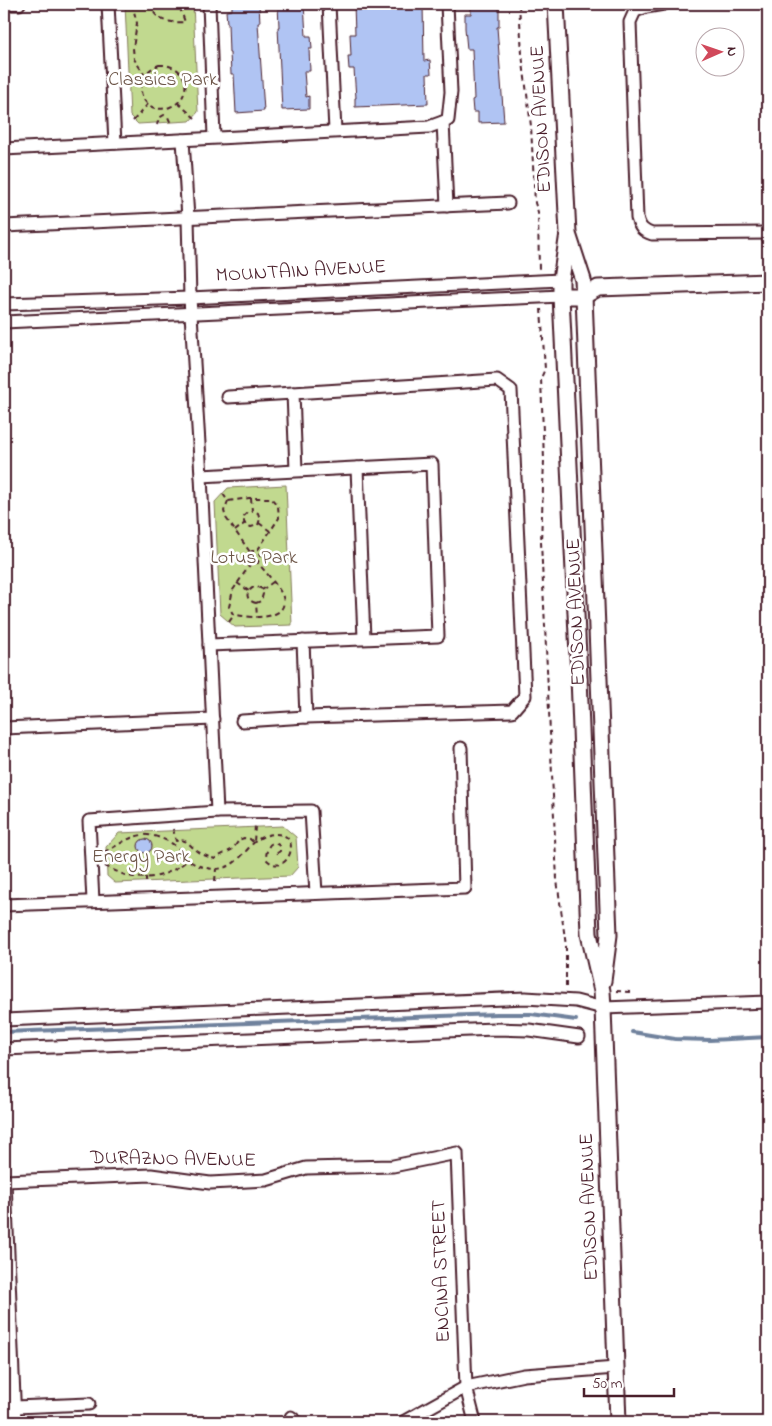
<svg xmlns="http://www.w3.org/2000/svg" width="772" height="1426" font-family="'Indie Flower',sans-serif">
  <rect width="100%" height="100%" fill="#fff"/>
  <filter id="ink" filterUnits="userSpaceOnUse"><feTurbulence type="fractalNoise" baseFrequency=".02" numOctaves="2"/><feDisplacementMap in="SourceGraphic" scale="10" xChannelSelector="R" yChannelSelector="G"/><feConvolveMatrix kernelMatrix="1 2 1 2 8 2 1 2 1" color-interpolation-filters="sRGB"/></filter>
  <g filter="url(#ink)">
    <g fill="#c1d98f" stroke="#867c5d">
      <polygon points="125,4 193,4 198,112 190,121 138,124 130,116"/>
      <polygon points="286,485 292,625 235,627 220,614 215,502 228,488"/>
      <polygon points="283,826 296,837 298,867 290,876 115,883 107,876 106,847 119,833"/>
    </g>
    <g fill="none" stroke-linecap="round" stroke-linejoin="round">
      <g stroke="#70829d" stroke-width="4">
        <polyline points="4,1032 497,1014 531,1014 576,1020"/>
        <polyline points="632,1032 675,1039 710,1040 768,1037"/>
      </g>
    </g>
    <g fill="#b0c4f3" stroke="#4a1f2b">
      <polygon points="232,4 259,4 260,23 258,23 264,111 236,113 234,74 231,74 230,53 229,53 228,23 227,23 226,11 232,10"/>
      <polygon points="278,4 304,4 306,36 311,36 312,49 309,49 310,71 304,71 306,97 309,96 309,109 282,110 278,27 279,27"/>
      <polygon points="354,4 423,4 424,61 430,60 431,74 427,74 428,104 355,107 355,98 356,98 354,69 349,69 348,56 351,56 350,34 355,34"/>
      <polygon points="471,4 499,4 499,27 497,27 504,122 478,123 478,112 473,112 472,100 474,99 472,49 467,49 465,28 465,14 471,14"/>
      <circle cx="145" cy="846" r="7"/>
    </g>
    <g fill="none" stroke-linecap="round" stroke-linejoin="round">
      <g stroke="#4a1f2b" stroke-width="15">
        <g id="minor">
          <polyline points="4,4 19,4"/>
          <polyline points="108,4 115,143"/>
          <polyline points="209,4 214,137"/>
          <polyline points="329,4 335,131"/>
          <path d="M664 4 646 7 635 11 630 22 637 218C640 228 643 231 652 234L768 233"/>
          <polyline points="443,122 447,206"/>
          <polyline points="183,140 188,218 190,298 201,476 217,812"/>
          <polyline points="4,149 429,127 448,120 451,92 447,4"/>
          <polyline points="4,226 508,203"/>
          <polyline points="4,304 190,298 561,280"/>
          <polyline points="4,322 561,296"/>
          <polyline points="228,397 293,393"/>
          <polyline points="357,468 364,638"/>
          <polyline points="296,470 293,393 497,380 511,390 525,696 512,711 306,717 303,641"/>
          <polyline points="201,476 432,464 438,636 209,645"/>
          <polyline points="242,721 306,717"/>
          <polyline points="4,728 213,719"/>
          <polyline points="93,901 89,821 217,812 311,811 316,893"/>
          <polyline points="4,905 465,888 461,748"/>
          <polyline points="4,1020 525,998 576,1001 603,1008 768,1002"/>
          <polyline points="4,1049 495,1029 529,1030 579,1037"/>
          <polyline points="15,1407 89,1404"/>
          <polyline points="291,1417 297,1422"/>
          <polyline points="15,1422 5,1181 151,1175 210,1183 266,1180 306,1168 393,1166 457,1153 466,1387 475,1422"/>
          <polyline points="403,1422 466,1387 524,1375 616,1368"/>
        </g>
      </g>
      <g stroke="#4a1f2b" stroke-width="19">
        <g id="major">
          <polyline points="556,4 568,233 561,280 561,296 579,677 589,934 602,991 603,1008 618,1422"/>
          <polyline points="569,237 583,280 584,296 609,935 603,981"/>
          <polyline points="561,296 584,296 598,288 768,282"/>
        </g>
      </g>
      <g stroke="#4a1f2b" stroke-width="2" stroke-dasharray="5 4" stroke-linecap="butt">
        <polyline points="132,4 137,23 133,48 134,59 144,74"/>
        <path d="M150 4C156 22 168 23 185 22L180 8C174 9 170 8 165 4"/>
        <polyline points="519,4 522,54 531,126 535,203 538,212 539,270"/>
        <path d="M159 65C173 64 188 73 185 90 183 99 178 104 170 107 140 118 128 76 159 65Z"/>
        <polyline points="178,103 195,118"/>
        <polyline points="133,121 148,104"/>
        <polyline points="157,125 159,118 164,115 168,117 171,124"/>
        <polyline points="541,309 545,369 541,378 544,460 541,542 557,880 566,946 566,990"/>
        <path d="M223 494 228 501 249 498H271L278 506 279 518 257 551H252L248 554V560L251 563 233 590 229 607 233 614C246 618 290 622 283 597 280 588 264 570 257 562L260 560 261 556 257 551"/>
        <polyline points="251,498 252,511 258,513 260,519 258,525 251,527 246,525 244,522 244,516 249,511 252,511"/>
        <polyline points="228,501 224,511 226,518 250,552"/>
        <polyline points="259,523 270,531"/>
        <polyline points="235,531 245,523"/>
        <polyline points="237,583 249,591"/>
        <polyline points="262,590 273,582"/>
        <path d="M256 603C245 600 245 592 254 587L261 588 263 594 261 601 256 603 257 617"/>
        <polyline points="229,622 234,615"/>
        <path d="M173 829 176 841C188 837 190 848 200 853 205 856 210 857 215 859L217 857 233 849 239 840 244 838 250 839 254 843 255 825"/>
        <path d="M104 852C117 847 127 837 142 835 152 834 166 839 174 845 180 848 182 854 187 859 194 865 206 869 215 869 243 868 246 840 268 835 308 826 288 882 266 859 266 851 269 837 280 846V851L276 854"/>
        <path d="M105 866C114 870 124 876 134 877 156 880 171 873 188 860"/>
        <polyline points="146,877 146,884"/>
        <polyline points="215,881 216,869"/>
        <polyline points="616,991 630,992 632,995"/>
      </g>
      <use href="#minor" stroke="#fff" stroke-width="11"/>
      <use href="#major" stroke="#fff" stroke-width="15"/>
    </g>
  </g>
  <g text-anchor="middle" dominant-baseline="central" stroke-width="5" stroke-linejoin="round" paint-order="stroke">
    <g font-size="20" fill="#6e5749" stroke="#fff">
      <text x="163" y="80">Classics Park</text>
      <text x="254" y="558">Lotus Park</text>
      <text x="141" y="857">Energy Park</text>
    </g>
    <g font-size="20" fill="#4a1f2b" stroke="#fff">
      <text transform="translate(542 119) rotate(-93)">EDISON AVENUE</text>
      <text transform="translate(301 272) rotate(-3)">MOUNTAIN AVENUE</text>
      <text transform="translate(577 612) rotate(-92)">EDISON AVENUE</text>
      <text transform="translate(173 1160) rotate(1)">DURAZNO AVENUE</text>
      <text transform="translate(590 1207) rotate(-92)">EDISON AVENUE</text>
      <text transform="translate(442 1271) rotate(-92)">ENCINA STREET</text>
    </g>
  </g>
  <rect width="772" height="1426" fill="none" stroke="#fff" stroke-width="20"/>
  <rect x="10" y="10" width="752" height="1406" fill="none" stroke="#4a1f2b" stroke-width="2" filter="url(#ink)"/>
  <g transform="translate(720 52) rotate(88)"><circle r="24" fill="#ffffff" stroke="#b7a5aa"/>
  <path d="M0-4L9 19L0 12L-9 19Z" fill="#d1495b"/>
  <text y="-8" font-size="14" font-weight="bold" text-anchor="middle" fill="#4a1f2b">N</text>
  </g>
  <path d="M584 1388v8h90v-8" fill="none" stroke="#4a1f2b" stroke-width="2.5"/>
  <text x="592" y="1388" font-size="15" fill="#4a1f2b" stroke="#ffffff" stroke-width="4" paint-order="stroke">50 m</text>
</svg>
